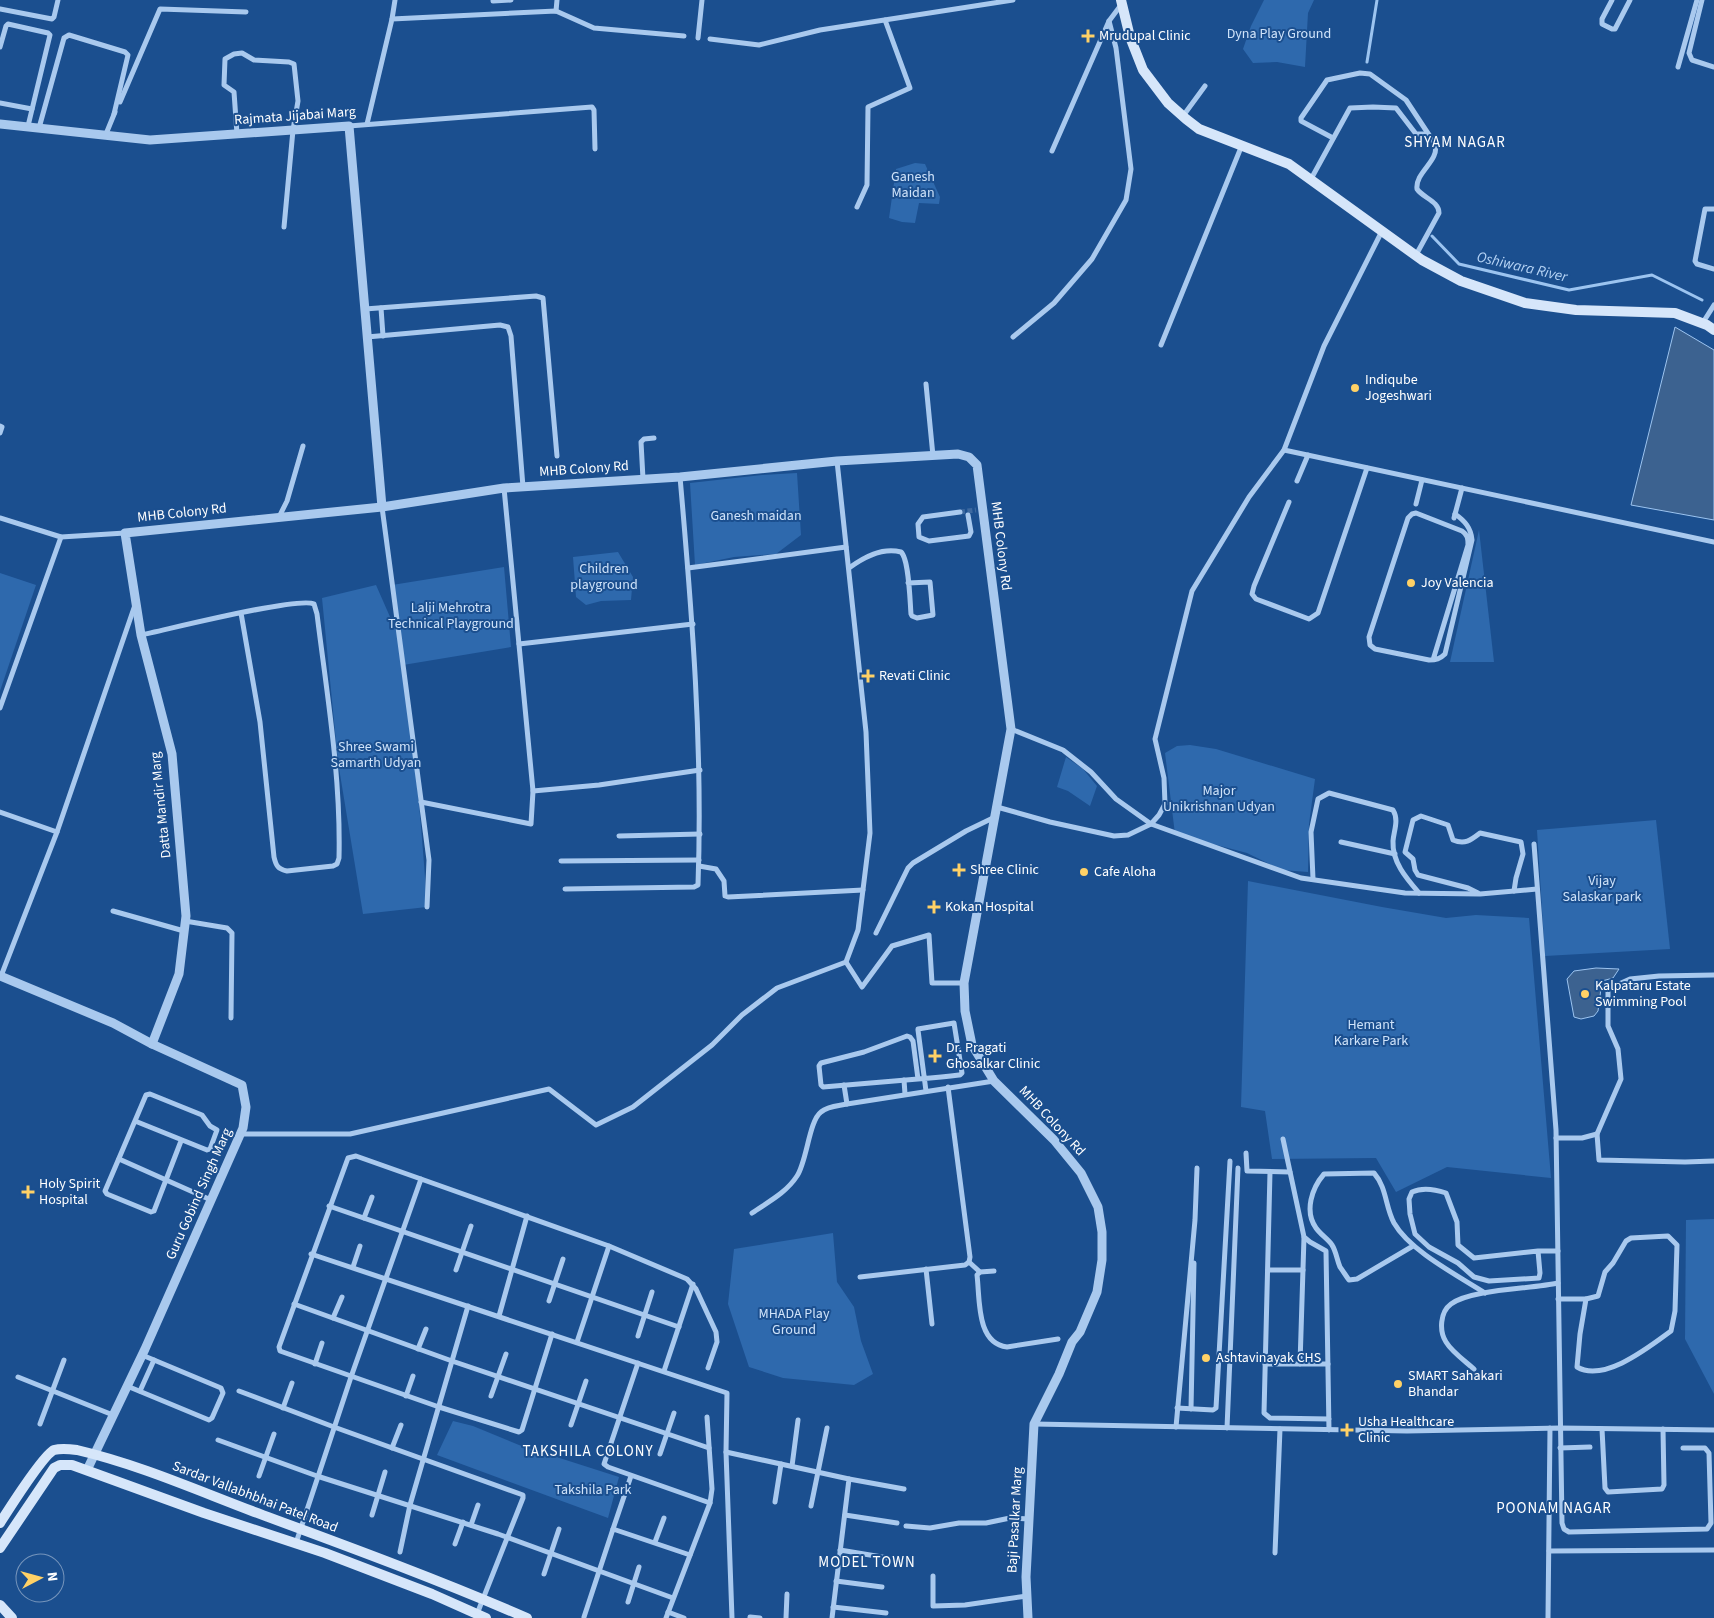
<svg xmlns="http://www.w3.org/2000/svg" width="1714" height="1618" font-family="'Source Sans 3',sans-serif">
  <rect width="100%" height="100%" fill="#1b4f8f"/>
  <g fill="#2e69ad">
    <polygon points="1264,0 1314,0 1308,13 1305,67 1277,62 1253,63 1243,49 1251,26"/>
    <polygon points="915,163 925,164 940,197 939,204 919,203 915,223 902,222 889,218 896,169"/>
    <polygon points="797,473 801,535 776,554 734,557 695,565 690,483 762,475"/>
    <polygon points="1479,530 1494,662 1450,662"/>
    <polygon points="618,552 633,577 631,600 601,601 586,605 576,597 573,557"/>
    <path d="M504 567 511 647 403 665C414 746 422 826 427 907L363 914 338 762 322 598 376 585 398 635 392 585Z"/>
    <polygon points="0,573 36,585 0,691"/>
    <polygon points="1190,745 1216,749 1315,779 1309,824 1308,872 1282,870 1247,853 1175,834 1165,753 1177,746"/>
    <polygon points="1066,757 1083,769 1097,786 1090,806 1068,791 1057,787"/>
    <polygon points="1656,820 1670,949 1545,956 1537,830"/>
    <polygon points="1248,881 1382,907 1446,918 1476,915 1529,918 1551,1178 1447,1167 1396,1192 1376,1158 1272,1159 1265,1111 1241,1107"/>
    <polygon points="1714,1219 1714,1394 1685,1339 1686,1220"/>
    <polygon points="833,1233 837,1282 854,1307 861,1341 873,1374 854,1385 783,1378 749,1367 728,1304 734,1249"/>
    <polygon points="453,1421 473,1426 519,1445 619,1477 608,1518 437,1455"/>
  </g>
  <g fill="#3c6290" stroke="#9cc4f0">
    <polygon points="1675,327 1714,350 1714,520 1631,505"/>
    <polygon points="1596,968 1619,969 1613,978 1602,981 1598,1011 1594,1016 1581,1019 1574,1017 1567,979 1574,971"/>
  </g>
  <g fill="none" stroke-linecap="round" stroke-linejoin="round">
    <g stroke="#9cc4f0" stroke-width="3">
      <polyline points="1367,62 1377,0"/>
      <polyline points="1432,236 1459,264 1569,290 1652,275 1702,300"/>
    </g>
    <polyline stroke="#3d69a0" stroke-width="5" stroke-dasharray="5 2.5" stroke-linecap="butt" points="960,512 976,510"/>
    <g stroke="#a9c9ee" stroke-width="5">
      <polyline points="1612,0 1602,19 1602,24 1612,29 1615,29 1630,0"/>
      <polyline points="1702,0 1689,53 1692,60 1714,67"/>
      <polyline points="493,1 511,0"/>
      <polyline points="0,9 52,19 54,17 58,0"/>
      <polyline points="556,11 557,0"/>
      <polyline points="392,19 395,0"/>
      <polyline points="698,38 702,0"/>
      <polyline points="710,39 759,45 820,30 1013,0"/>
      <polyline points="0,47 6,26 8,24 48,33 50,35 28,126"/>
      <polyline points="1678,67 1697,0"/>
      <polyline points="120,102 160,9 246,12"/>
      <polyline points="0,103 32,109"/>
      <polyline points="1183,116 1205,86"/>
      <polyline points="367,124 392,19 556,11 594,28 684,36"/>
      <polyline points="349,126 592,107 594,110 595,149"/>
      <polyline points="39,128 64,38 69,35 125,52 128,55 114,114"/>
      <polyline points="106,134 115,112"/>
      <polyline points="237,134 234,92 224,85 225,59 234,54 242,53 254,60 289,62 294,64 298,101 293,130 284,227"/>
      <path d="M1333 138 1301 121V118L1327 80 1360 73 1370 74 1406 100 1435 144C1440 161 1415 172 1417 189 1423 198 1439 201 1439 213L1416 255"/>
      <polyline points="1052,151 1109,21 1121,5"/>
      <polyline points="1311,179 1350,108 1373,107 1396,108 1416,134 1428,134"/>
      <polyline points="857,207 867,185 868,107 910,88 885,20"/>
      <polyline points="1714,209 1705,209 1695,261 1697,264 1714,269"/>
      <polyline points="381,308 383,336"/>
      <polyline points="365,309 536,296 543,298 557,456"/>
      <polyline points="1702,324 1714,305"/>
      <polyline points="367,337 500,325 508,327 511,336 523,487"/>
      <polyline points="1013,337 1054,303 1092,259 1126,200 1131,169 1116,48 1109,21"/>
      <polyline points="1161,345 1242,145"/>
      <polyline points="926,384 933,456"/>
      <polyline points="0,426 2,427 0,433"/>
      <polyline points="1284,450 1714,542"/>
      <polyline points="643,479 641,442 644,439 654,438"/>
      <polyline points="1297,481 1308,455"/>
      <polyline points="1289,502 1254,586 1252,594 1256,599 1309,619 1318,613 1367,468"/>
      <polyline points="1416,504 1422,480"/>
      <polyline points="382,507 429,860 427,907"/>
      <polyline points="960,512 923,517 918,524 919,537 929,541 969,536 971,532 968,515"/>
      <polyline points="279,517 287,501 303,446"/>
      <polyline points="0,518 61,537 125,533"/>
      <polyline points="1454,518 1462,488"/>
      <polyline points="688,568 846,547"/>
      <path d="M849 568C864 557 882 547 901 552 909 559 910 602 911 614L912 616 917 618 933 615 930 582 908 583"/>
      <path d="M141 635C166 630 299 596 314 604L317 614C327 695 341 776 339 858L337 864 333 866 287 871C278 869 276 866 274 857L260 722 241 613"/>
      <polyline points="519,644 693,624"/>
      <path d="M1433 660 1468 545C1468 539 1468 535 1462 531L1416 513 1412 514 1408 518 1369 637 1370 645 1375 649 1429 660C1436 660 1440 659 1445 654L1472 540C1471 528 1465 521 1455 514"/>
      <polyline points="0,708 61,537"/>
      <polyline points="1011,729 1063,750 1091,772 1116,799 1151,824 1301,878 1405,893 1480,894 1537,889"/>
      <polyline points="533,791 599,785 700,770"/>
      <polyline points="421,802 531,824 533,791 504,488"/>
      <polyline points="997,807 1050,822 1114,836 1128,835 1151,824 1159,815 1165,804 1164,778 1155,739 1192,591 1249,497 1284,450 1324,346 1382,231"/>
      <polyline points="0,812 57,832"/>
      <polyline points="619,836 700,834"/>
      <polyline points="1341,842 1395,854"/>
      <polyline points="1534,844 1556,1130 1562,1523 1564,1529 1569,1532 1707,1529 1711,1523 1709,1453 1705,1448 1683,1448"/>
      <polyline points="561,861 699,860"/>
      <polyline points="699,866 716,869 724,881 725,896 728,897 863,890"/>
      <path d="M1313 879 1311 832 1318 799 1329 793 1393 810C1399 820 1394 830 1393 841 1392 862 1406 878 1419 893"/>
      <path d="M565 889 694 887 698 885C703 748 692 613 680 477"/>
      <path d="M1478 893 1468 888 1418 875 1415 870 1413 859 1405 852 1413 820 1421 816 1448 825 1453 840C1465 845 1471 840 1480 833L1521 842 1523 854 1516 878 1514 891"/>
      <polyline points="113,911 184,931"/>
      <polyline points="185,921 227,928 232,933 231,1018"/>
      <polyline points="876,933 908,868 913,863 966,831 995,817"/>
      <polyline points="846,962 862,987 892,946 929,935 932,983 964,983"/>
      <polyline points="1714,975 1659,976 1630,979 1608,989 1608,1026 1618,1049 1621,1079 1597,1134 1599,1160 1685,1162 1714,1161"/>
      <polyline points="1,976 57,832 135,605"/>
      <path d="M918 1079 913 1041 910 1037 907 1036 864 1052 821 1063 819 1066 821 1085 823 1087 918 1079C932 1078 945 1077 959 1075H960L962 1073 954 1023 918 1029V1030L926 1091"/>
      <polyline points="904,1080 905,1094"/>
      <polyline points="844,1085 847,1104"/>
      <polyline points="135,1121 207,1150 210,1149 217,1130 210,1126 202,1115 150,1094 146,1095 105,1191 107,1194 151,1212 154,1211 181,1141"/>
      <polyline points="241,1134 350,1134 549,1089 596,1125 633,1107 712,1045 742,1015 777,988 846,962 858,930 870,833 866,732 837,461"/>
      <polyline points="1556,1138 1582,1138 1597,1134"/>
      <polyline points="1283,1139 1304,1237 1310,1242 1326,1251 1329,1430"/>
      <polyline points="1246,1153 1247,1171 1290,1172"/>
      <polyline points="119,1159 211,1200"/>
      <polyline points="1270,1172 1264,1413 1270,1418 1329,1419"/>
      <polyline points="421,1179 356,1156 348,1158 279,1347 280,1351 439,1407 519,1432 522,1430 552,1334"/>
      <polyline points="329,1206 679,1327"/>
      <path d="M752 1213C768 1202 786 1193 797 1176 807 1161 809 1121 821 1112 828 1106 838 1106 847 1104L994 1081"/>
      <polyline points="364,1218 372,1197"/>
      <path d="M1668 1236 1677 1245 1675 1311 1671 1331C1649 1347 1604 1383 1577 1367L1580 1334 1586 1299 1598 1296 1605 1272 1613 1263 1626 1241 1631 1238Z"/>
      <path d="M1413 1246 1357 1279 1349 1280C1346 1276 1343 1271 1340 1267 1337 1260 1336 1251 1332 1245 1329 1240 1320 1234 1316 1228 1304 1211 1312 1188 1324 1174L1374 1173C1387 1188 1385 1206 1394 1223 1410 1251 1457 1275 1485 1293"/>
      <path d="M1538 1251 1540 1273 1539 1278 1489 1281 1474 1277 1458 1263 1429 1247 1415 1234 1410 1214 1409 1199 1412 1192C1423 1187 1434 1189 1446 1193L1457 1222 1458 1245 1474 1258 1538 1251H1558"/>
      <polyline points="311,1254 727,1393 726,1452 732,1618"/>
      <polyline points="969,1262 980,1272"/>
      <polyline points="353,1267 360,1246"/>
      <polyline points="926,1269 932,1324"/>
      <polyline points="456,1270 471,1226"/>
      <polyline points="1268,1270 1303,1270"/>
      <path d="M994 1271 980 1272 977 1275C980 1299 976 1343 1007 1347L1058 1339"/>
      <polyline points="860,1277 965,1265 969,1262 970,1257 948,1087"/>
      <polyline points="1558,1299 1586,1299"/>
      <polyline points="549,1301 563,1259"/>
      <polyline points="294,1304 452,1361 709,1448"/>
      <polyline points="499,1316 527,1216"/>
      <polyline points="333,1318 342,1297"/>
      <polyline points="638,1336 652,1292"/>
      <polyline points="577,1342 609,1246"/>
      <polyline points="418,1349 426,1329"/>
      <polyline points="638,1363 604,1464 608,1467 710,1503"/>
      <polyline points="315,1364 322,1343"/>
      <polyline points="1265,1364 1328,1364"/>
      <polyline points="1300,1364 1304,1237"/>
      <path d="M1474 1369C1465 1361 1452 1352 1446 1342 1439 1331 1440 1312 1451 1304 1471 1289 1532 1289 1558 1283"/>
      <polyline points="664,1371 693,1284"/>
      <polyline points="18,1377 113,1415"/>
      <polyline points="127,1386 209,1420 212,1418 223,1393 221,1388 142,1355"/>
      <polyline points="140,1391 154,1360"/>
      <polyline points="239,1391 334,1427 523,1495 523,1498 477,1614"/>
      <polyline points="406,1396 413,1376"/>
      <polyline points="491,1396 506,1354"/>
      <polyline points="283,1408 292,1383"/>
      <polyline points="1177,1408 1213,1410 1216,1408 1230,1161"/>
      <polyline points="1191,1409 1194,1263"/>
      <polyline points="40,1424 64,1360"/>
      <polyline points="1034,1424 1407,1431 1560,1428 1714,1430"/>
      <polyline points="571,1425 586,1381"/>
      <polyline points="1176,1427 1195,1220 1197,1168"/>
      <polyline points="1227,1428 1238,1168"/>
      <polyline points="1602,1429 1605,1488 1608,1492 1662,1489 1664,1485 1663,1429"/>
      <polyline points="218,1440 317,1476 498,1534 673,1598"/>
      <polyline points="392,1448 401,1425"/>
      <polyline points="1560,1448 1590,1447"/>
      <polyline points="726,1452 849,1479 832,1618"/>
      <polyline points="660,1454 674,1413"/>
      <polyline points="792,1466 798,1420"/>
      <polyline points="259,1476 274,1434"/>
      <polyline points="849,1479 904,1489"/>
      <polyline points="775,1502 781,1464"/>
      <polyline points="811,1506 827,1428"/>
      <polyline points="372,1515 385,1472"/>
      <polyline points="845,1515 897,1523"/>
      <polyline points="471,1525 478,1505"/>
      <polyline points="906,1526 930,1528 959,1523 986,1523 1010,1518 1029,1519"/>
      <polyline points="613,1529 631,1476"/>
      <polyline points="655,1542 664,1518"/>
      <polyline points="296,1543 351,1377 421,1179 609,1246 687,1279 696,1289 716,1332 717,1342 708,1368"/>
      <polyline points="455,1544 463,1522"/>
      <polyline points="840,1550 888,1558"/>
      <polyline points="1549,1551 1714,1550"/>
      <polyline points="400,1552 410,1505 468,1306"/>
      <polyline points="1275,1553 1280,1429"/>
      <polyline points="544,1574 559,1529"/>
      <polyline points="933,1576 933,1606 965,1605 1027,1596"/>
      <polyline points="836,1581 882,1587"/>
      <polyline points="628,1602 639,1567"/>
      <polyline points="833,1607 886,1613"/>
      <polyline points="668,1612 684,1618"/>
      <polyline points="584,1617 613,1529 690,1555"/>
      <polyline points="750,1617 760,1618"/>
      <polyline points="666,1618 710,1503 712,1489 707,1417"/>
      <polyline points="786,1618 787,1594"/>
      <polyline points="1548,1618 1550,1428"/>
    </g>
    <g stroke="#a9c9ee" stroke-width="9">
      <polyline points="0,124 150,140 349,126 382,507"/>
      <polyline points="0,976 113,1023 152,1044 242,1085 246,1107 243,1128 145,1349 87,1470"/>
      <polyline points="152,1044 179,974 186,916 172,754 141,635 125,533 382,507 504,488 680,477 837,461 958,454 969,457 977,465 1011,729 964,983 965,1011 972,1045 994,1081 1054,1140 1081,1173 1098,1207 1102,1232 1102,1260 1097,1292 1080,1332 1072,1342 1059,1374 1034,1424 1026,1577 1028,1618"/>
    </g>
    <g stroke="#d6e6fa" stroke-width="10">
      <polyline points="1121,0 1130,37 1143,70 1168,103 1186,119 1199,129 1289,164 1422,260 1461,281 1525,303 1576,310 1675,313 1707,325 1714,330"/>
      <path d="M0 1523C9 1509 43 1455 54 1450 61 1448 70 1449 77 1450 137 1464 194 1489 252 1511 344 1545 437 1579 527 1618"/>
      <polyline points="0,1548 54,1468 60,1465 72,1465 204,1513 325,1553 432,1594 486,1618"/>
      <polyline points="0,1605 12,1618"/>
    </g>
  </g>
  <g fill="#ffd166" stroke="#1b4f8f" stroke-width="2">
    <path d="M1085.5 28.5h5v5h5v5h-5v5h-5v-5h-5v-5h5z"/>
    <circle cx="1355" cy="388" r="5"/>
    <circle cx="1411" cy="583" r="5"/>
    <path d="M865.5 668.5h5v5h5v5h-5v5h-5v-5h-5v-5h5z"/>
    <path d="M956.5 862.5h5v5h5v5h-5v5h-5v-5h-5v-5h5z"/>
    <circle cx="1084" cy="872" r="5"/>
    <path d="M931.5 899.5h5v5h5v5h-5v5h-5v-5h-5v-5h5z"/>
    <circle cx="1585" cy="994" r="5"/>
    <path d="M932.5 1048.5h5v5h5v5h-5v5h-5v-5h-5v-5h5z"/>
    <path d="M25.5 1184.5h5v5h5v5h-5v5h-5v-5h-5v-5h5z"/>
    <circle cx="1206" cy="1358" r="5"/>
    <circle cx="1398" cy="1384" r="5"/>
    <path d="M1344.5 1422.5h5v5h5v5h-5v5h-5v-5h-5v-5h5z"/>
  </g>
  <g text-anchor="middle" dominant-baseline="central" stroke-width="4" stroke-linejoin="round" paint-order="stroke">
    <g font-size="14" fill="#cfe3fa" stroke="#1b4f8f">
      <text x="1279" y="34">Dyna Play Ground</text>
      <text x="913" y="177">Ganesh<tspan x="913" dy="16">Maidan</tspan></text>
      <text x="756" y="516">Ganesh maidan</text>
      <text x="604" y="569">Children<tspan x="604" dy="16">playground</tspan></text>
      <text x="451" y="608">Lalji Mehrotra<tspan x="451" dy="16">Technical Playground</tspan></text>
      <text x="376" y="747">Shree Swami<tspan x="376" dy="16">Samarth Udyan</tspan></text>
      <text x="1219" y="791">Major<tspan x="1219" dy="16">Unikrishnan Udyan</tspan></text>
      <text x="1602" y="881">Vijay<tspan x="1602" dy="16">Salaskar park</tspan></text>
      <text x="1371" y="1025">Hemant<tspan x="1371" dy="16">Karkare Park</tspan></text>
      <text x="794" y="1314">MHADA Play<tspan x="794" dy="16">Ground</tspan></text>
      <text x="593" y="1490">Takshila Park</text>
    </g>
    <g font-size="14" fill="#fff" stroke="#1b4f8f" text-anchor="start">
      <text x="1099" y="36">Mrudupal Clinic</text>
      <text x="1365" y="380">Indiqube<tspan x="1365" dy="16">Jogeshwari</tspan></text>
      <text x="1421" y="583">Joy Valencia</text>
      <text x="879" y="676">Revati Clinic</text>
      <text x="970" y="870">Shree Clinic</text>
      <text x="1094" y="872">Cafe Aloha</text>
      <text x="945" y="907">Kokan Hospital</text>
      <text x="1595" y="986">Kalpataru Estate<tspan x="1595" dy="16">Swimming Pool</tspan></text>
      <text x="946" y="1048">Dr. Pragati<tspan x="946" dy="16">Ghosalkar Clinic</tspan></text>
      <text x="39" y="1184">Holy Spirit<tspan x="39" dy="16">Hospital</tspan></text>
      <text x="1216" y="1358">Ashtavinayak CHS</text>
      <text x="1408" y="1376">SMART Sahakari<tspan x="1408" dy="16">Bhandar</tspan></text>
      <text x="1358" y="1422">Usha Healthcare<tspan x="1358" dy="16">Clinic</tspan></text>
    </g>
    <g font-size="14" fill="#fff" stroke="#1b4f8f">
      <text transform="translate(295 116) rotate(-4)">Rajmata Jijabai Marg</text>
      <text transform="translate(584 469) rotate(-4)">MHB Colony Rd</text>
      <text transform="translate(182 513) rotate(-6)">MHB Colony Rd</text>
      <text transform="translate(1001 546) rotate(83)">MHB Colony Rd</text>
      <text transform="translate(161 805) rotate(-96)">Datta Mandir Marg</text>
      <text transform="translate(1052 1121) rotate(47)">MHB Colony Rd</text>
      <text transform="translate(199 1194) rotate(-66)">Guru Gobind Singh Marg</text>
      <text transform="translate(255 1497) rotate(21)">Sardar Vallabhbhai Patel Road</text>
      <text transform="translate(1015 1520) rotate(-87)">Baji Pasalkar Marg</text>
    </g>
    <g font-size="15" letter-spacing="1" fill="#fff" stroke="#1b4f8f">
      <text x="1455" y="142">SHYAM NAGAR</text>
      <text x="588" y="1451">TAKSHILA COLONY</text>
      <text x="1554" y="1508">POONAM NAGAR</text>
      <text x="867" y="1562">MODEL TOWN</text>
    </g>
    <g font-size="15" font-style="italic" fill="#b5d3f5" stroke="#1b4f8f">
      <text transform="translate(1522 267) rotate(13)">Oshiwara River</text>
    </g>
  </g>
  <g transform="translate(40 1578) rotate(84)"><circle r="24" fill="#1b4f8f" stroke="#7695bc"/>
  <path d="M0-4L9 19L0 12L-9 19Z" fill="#ffd166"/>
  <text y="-8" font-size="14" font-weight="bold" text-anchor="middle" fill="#ffffff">N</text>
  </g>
</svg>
